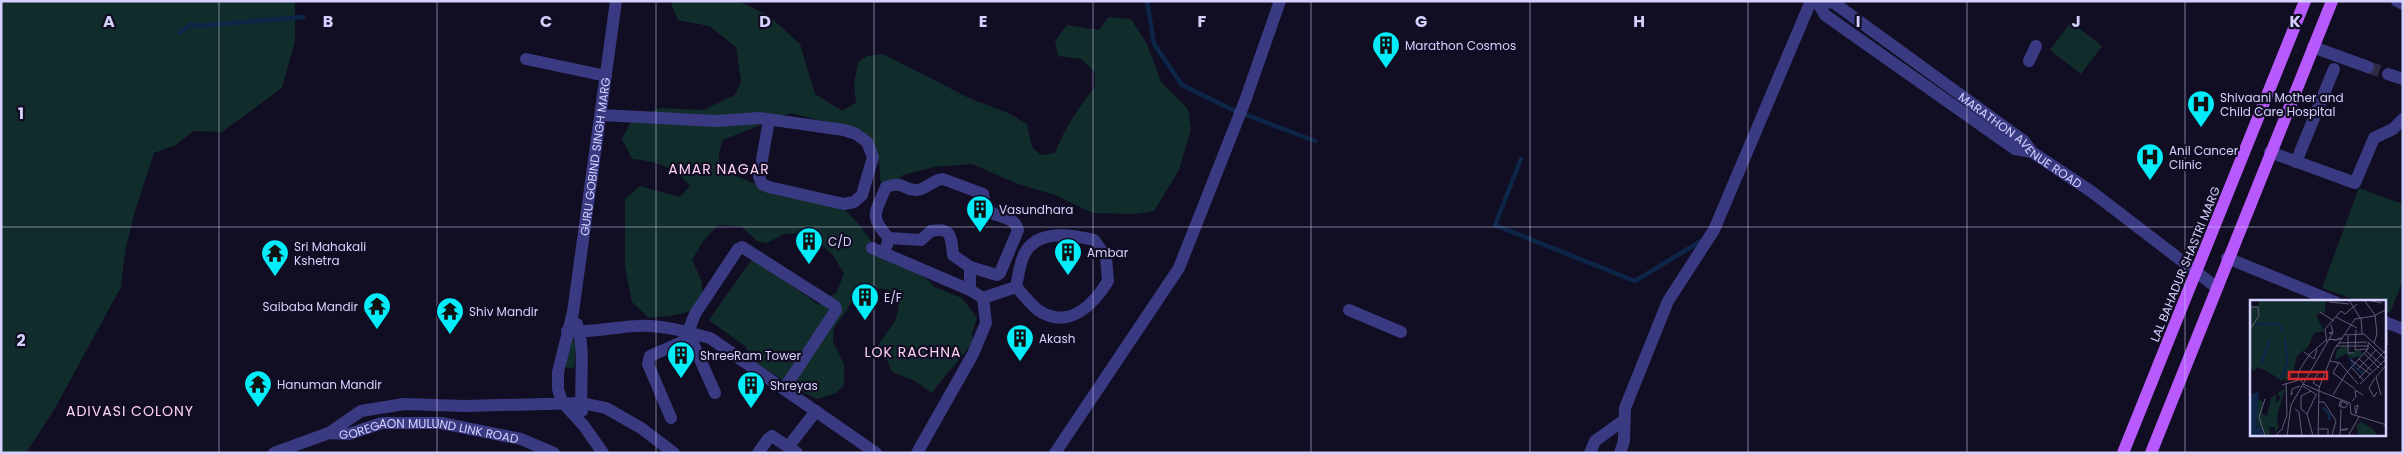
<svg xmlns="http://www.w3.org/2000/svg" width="2404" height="454" font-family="Poppins,sans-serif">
  <rect width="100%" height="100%" fill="#110e23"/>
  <g fill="#112d2b">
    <polygon points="1,1 295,1 295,41 282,88 222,132 193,131 176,145 154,153 135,211 125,251 121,287 54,410 26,453 1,453"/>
    <path d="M673 1H738L768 15 800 44 815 94 842 111 856 103 854 85 858 62 867 56 883 54 971 99 1008 113 1027 124 1032 147 1041 155 1055 153C1065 128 1078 108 1095 87V72L1081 59 1058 56 1055 41 1067 25 1099 30 1109 17 1131 19 1147 44 1161 82 1188 109 1191 129 1179 170 1154 211 1133 214 1093 213 1055 195 1018 184 972 164 934 167 903 175 893 184 881 185 878 153 861 133 828 122 790 113 723 140 719 153 720 169 779 194 841 206 857 222 875 246 904 263 928 280 934 287 962 298 977 318 972 333 973 341C961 360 944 375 932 393L915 381 892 372 887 360 874 351 895 321 899 307 888 289 869 288 855 298 834 328 833 342 844 364V385L836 393 817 399 795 388 749 358 746 347 709 320 753 258 819 305 836 293 844 274 833 255 808 233 784 234 767 243 757 241 741 226 718 225 704 240 692 260C695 268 702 278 702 286 705 317 671 315 649 318L632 302 625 267V199L640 186 680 197 690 186C675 167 655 161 632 159L622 139 632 120 660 108 703 110 735 95 741 81 736 47 709 26 678 20 671 4Z"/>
    <polygon points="2071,22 2102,46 2081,74 2050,50"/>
    <polygon points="2359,188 2403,204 2403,280 2390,313 2385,311 2385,302 2358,301 2322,288"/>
    <polygon points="573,333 576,347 574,368 565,367"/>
  </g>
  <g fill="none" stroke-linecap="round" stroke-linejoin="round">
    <g stroke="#0d2648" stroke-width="4.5">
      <polyline points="1147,1 1154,44 1182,85 1231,109 1315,141"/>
      <polyline points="180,33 191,24 200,26 303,17"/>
      <polyline points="1521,159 1495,225 1635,281 1701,241"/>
    </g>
    <polyline stroke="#2e2b44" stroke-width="12" stroke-dasharray="12 6" stroke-linecap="butt" points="2368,67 2388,74"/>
    <g stroke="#3a3a82" stroke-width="12">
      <polyline points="1817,1 1825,15 2015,149 2032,152"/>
      <path id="s1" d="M1821 1 1834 3 2024 141 2032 152 2092 192 2216 287"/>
      <polyline points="2397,1 2403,4"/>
      <polyline points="2313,47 2368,67"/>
      <polyline points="526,59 606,76"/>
      <polyline points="2029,61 2036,46"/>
      <polyline points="2388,74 2403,79"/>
      <polyline points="601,115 716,121 759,118 844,130 856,134 867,142 873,157 862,195 854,202 844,204 769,187 762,184 759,177 769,120"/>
      <polyline points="2270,152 2355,183 2374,138 2393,129 2403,119"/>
      <polyline points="2296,162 2334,69"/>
      <path d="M889 238C868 216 876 212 886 187 904 180 904 191 917 190 927 189 934 179 943 179L983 194C984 198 984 203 985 206 992 220 1014 213 1018 230L1000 273 997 275 970 267"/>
      <path d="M887 245 889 238 921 240 931 231C952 227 951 237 953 255L970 267V290"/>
      <polyline points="872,248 970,290 983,298 986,323 973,354 917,453"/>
      <polyline points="2227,258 2335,302"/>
      <path d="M983 298 1016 287C1018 278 1019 268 1022 260 1032 228 1069 234 1094 240L1106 257 1108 281C1094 304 1070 329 1041 312 1032 307 1024 295 1016 287"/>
      <polyline points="1349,310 1401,332"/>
      <polyline points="2385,322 2403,329"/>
      <path d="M577 324C586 352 579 382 582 411"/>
      <path d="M567 331C590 333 613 327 637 326 660 324 687 332 710 338L876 453"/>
      <polyline points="715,393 688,332 695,314 738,249 742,247 835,306 836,310 784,389"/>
      <polyline points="671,418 648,364 650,356 691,338"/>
      <polyline points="329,433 361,411 404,404 464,406 582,403 606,408 641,428 674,453"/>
      <polyline points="788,447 816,411"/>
      <path id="s2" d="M274 453 329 433 349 434 382 423H441L521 439 554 453"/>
      <path id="s3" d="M603 453 584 426 562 402 558 389V372L573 312 616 1"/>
      <polyline points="758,453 768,439 772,436 797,453"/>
      <polyline points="1055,453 1179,268 1245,101 1280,1"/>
      <polyline points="1590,453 1595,441 1624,420"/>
      <polyline points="1620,453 1624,441 1625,408 1668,301 1714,230 1811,1"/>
    </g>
    <g stroke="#b859fd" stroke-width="12">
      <polyline points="2123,453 2305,1"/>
      <polyline points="2151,453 2332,1"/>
    </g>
  </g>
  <path fill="none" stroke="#d4d1ff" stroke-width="1" stroke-opacity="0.55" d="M219 1V453M437 1V453M656 1V453M874 1V453M1093 1V453M1311 1V453M1530 1V453M1748 1V453M1967 1V453M2185 1V453M1 227H2403"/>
  <defs>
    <g id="building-pin" transform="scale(1.4375)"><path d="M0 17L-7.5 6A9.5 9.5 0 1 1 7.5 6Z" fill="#03ecf9" stroke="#110e23"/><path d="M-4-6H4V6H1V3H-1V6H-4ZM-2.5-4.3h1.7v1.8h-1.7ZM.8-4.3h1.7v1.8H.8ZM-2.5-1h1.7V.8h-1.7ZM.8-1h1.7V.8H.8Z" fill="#111"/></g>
    <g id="hospital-pin" transform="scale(1.4375)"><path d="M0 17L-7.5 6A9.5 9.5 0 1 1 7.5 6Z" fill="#03ecf9" stroke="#110e23"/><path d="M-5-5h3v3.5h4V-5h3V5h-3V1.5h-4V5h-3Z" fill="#111"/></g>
    <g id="temple-pin" transform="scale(1.4375)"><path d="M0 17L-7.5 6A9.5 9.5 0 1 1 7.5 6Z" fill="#03ecf9" stroke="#110e23"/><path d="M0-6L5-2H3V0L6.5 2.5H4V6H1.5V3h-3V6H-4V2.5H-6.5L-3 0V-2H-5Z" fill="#111"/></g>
  </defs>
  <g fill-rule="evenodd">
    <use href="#building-pin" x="1386" y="45"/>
    <use href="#hospital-pin" x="2201" y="104"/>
    <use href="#hospital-pin" x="2150" y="157"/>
    <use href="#building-pin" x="980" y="209"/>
    <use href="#building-pin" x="809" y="241"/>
    <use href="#building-pin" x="1068" y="252"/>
    <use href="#temple-pin" x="275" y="253"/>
    <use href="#building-pin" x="865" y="297"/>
    <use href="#temple-pin" x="377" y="306"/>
    <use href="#temple-pin" x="450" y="311"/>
    <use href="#building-pin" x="1020" y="338"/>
    <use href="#building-pin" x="681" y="355"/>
    <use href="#temple-pin" x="258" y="384"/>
    <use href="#building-pin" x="751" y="385"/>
  </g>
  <g text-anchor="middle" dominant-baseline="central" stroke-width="4.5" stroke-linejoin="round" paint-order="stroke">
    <g font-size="12" fill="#d4d1ff" stroke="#110e23" text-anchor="start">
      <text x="1405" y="45">Marathon Cosmos</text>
      <text x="2220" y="97">Shivaani Mother and<tspan x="2220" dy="14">Child Care Hospital</tspan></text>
      <text x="2169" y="150">Anil Cancer<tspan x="2169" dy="14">Clinic</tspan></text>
      <text x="999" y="209">Vasundhara</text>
      <text x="828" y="241">C/D</text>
      <text x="294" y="246">Sri Mahakali<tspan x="294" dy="14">Kshetra</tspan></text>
      <text x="1087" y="252">Ambar</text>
      <text x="884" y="297">E/F</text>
      <text x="358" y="306" text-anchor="end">Saibaba Mandir</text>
      <text x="469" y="311">Shiv Mandir</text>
      <text x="1039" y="338">Akash</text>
      <text x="700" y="355">ShreeRam Tower</text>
      <text x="277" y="384">Hanuman Mandir</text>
      <text x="770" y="385">Shreyas</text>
    </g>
    <g font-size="12" fill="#d4d1ff" stroke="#110e23">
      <text stroke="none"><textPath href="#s1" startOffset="245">MARATHON AVENUE ROAD</textPath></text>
      <text stroke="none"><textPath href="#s3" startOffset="315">GURU GOBIND SINGH MARG</textPath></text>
      <text transform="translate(2185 264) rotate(-68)">LAL BAHADUR SHASTRI MARG</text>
      <text stroke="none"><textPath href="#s2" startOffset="160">GOREGAON MULUND LINK ROAD</textPath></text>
    </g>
    <g font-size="14" letter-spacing="1" fill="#ffd3f1" stroke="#110e23">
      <text x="719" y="169">AMAR NAGAR</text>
      <text x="913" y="352">LOK RACHNA</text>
      <text x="130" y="411">ADIVASI COLONY</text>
    </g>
  </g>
  <g transform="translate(2250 300)">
    <rect width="136" height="136" fill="#110e23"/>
    <path d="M9 0H76L75 12 66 15 74 31 64 33 58 47 47 56 43 73 36 82 35 78 32 81 17 71 7 67 4 71 0 67V7L8 6ZM92 47H97V53L111 50 112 55 101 59 96 54 85 60 87 50ZM35 89 27 116 28 128 25 133V127H19L20 136H15L10 126H6L8 100 13 101 12 114 17 116 21 98 26 94V103L31 98 27 93ZM111 122 123 129 128 136H109L106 124Z" fill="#112d2b"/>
    <path d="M9 91 6 127 10 126 14 136H0V95Z" fill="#0d2648"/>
    <path fill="none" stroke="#0d2648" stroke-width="2.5" d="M5 24H29L33 32M100 58 105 68 113 73M11 64 20 39M32 78 37 63 35 38M73 107 79 114V120"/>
    <path fill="none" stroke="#5f5c7b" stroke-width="1" d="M99 0 110 18M114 0 125 15M117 0 132 3M79 2 99 4M0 7H8L9 16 0 29M91 11 95 14 107 4M70 12 84 21M86 17 107 28M111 17 112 34M81 25 83 32 82 34H81L79 33 83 32M137 26V45M106 30 105 50 118 49V43M95 35 114 34 137 55M98 36V53H104M91 38H90L86 40 79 39 85 40 92 38M77 42 75 29 91 11M118 42 131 55 137 49M89 43 117 42M124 43 127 34 125 15M86 46H119M116 51 132 65M54 52 64 59 67 49M114 53 129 68M59 55 76 40M109 59 122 71M101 60 120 74M80 61 90 63 108 84M89 62 83 73 105 89M101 67 114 81M108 69 126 50M68 72 63 83 70 87M97 72 118 49M109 78 131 55 135 59M125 78 119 88 124 97 127 92M53 83 48 78 49 71 59 55M53 84 69 91M110 84 136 59M32 85 49 80M53 86 67 95M69 91 100 103 101 114M43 93 41 95 42 89 50 86M83 95 97 72M131 95 126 77 137 64M15 99 9 117 15 136M91 100 89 106 95 108 98 104 91 101V107M102 101 106 97 105 90 113 95M69 102H74L86 121 82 135M104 107 108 105 106 114 105 108M45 109 49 112 52 136M51 109 57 114 63 136M51 109V96L61 91M57 114 66 95M101 114 137 125M68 129H78V135M95 129H98L95 130H90ZM25 136 32 129 37 115 36 83M37 136 41 105 82 34M68 136 69 88 84 50 105 19 124 16 137 9M90 136 91 109M98 136 109 117"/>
    <path fill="#d62828" fill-opacity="0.15" stroke="#d62828" stroke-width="2.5" d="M39 72H77V79H39Z"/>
    <rect width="136" height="136" fill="none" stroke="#d4d1ff" stroke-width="2.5"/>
  </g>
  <g font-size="16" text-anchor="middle" font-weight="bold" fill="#d4d1ff" stroke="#110e23" stroke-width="4.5" stroke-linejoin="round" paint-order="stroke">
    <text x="109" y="27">A</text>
    <text x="328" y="27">B</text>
    <text x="546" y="27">C</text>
    <text x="765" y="27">D</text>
    <text x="983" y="27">E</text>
    <text x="1202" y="27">F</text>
    <text x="1421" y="27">G</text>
    <text x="1639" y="27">H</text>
    <text x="1858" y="27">I</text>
    <text x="2076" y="27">J</text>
    <text x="2295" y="27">K</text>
    <text x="21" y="119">1</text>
    <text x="21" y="346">2</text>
  </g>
  <rect width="2404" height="454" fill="none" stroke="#d4d1ff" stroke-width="5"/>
</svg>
